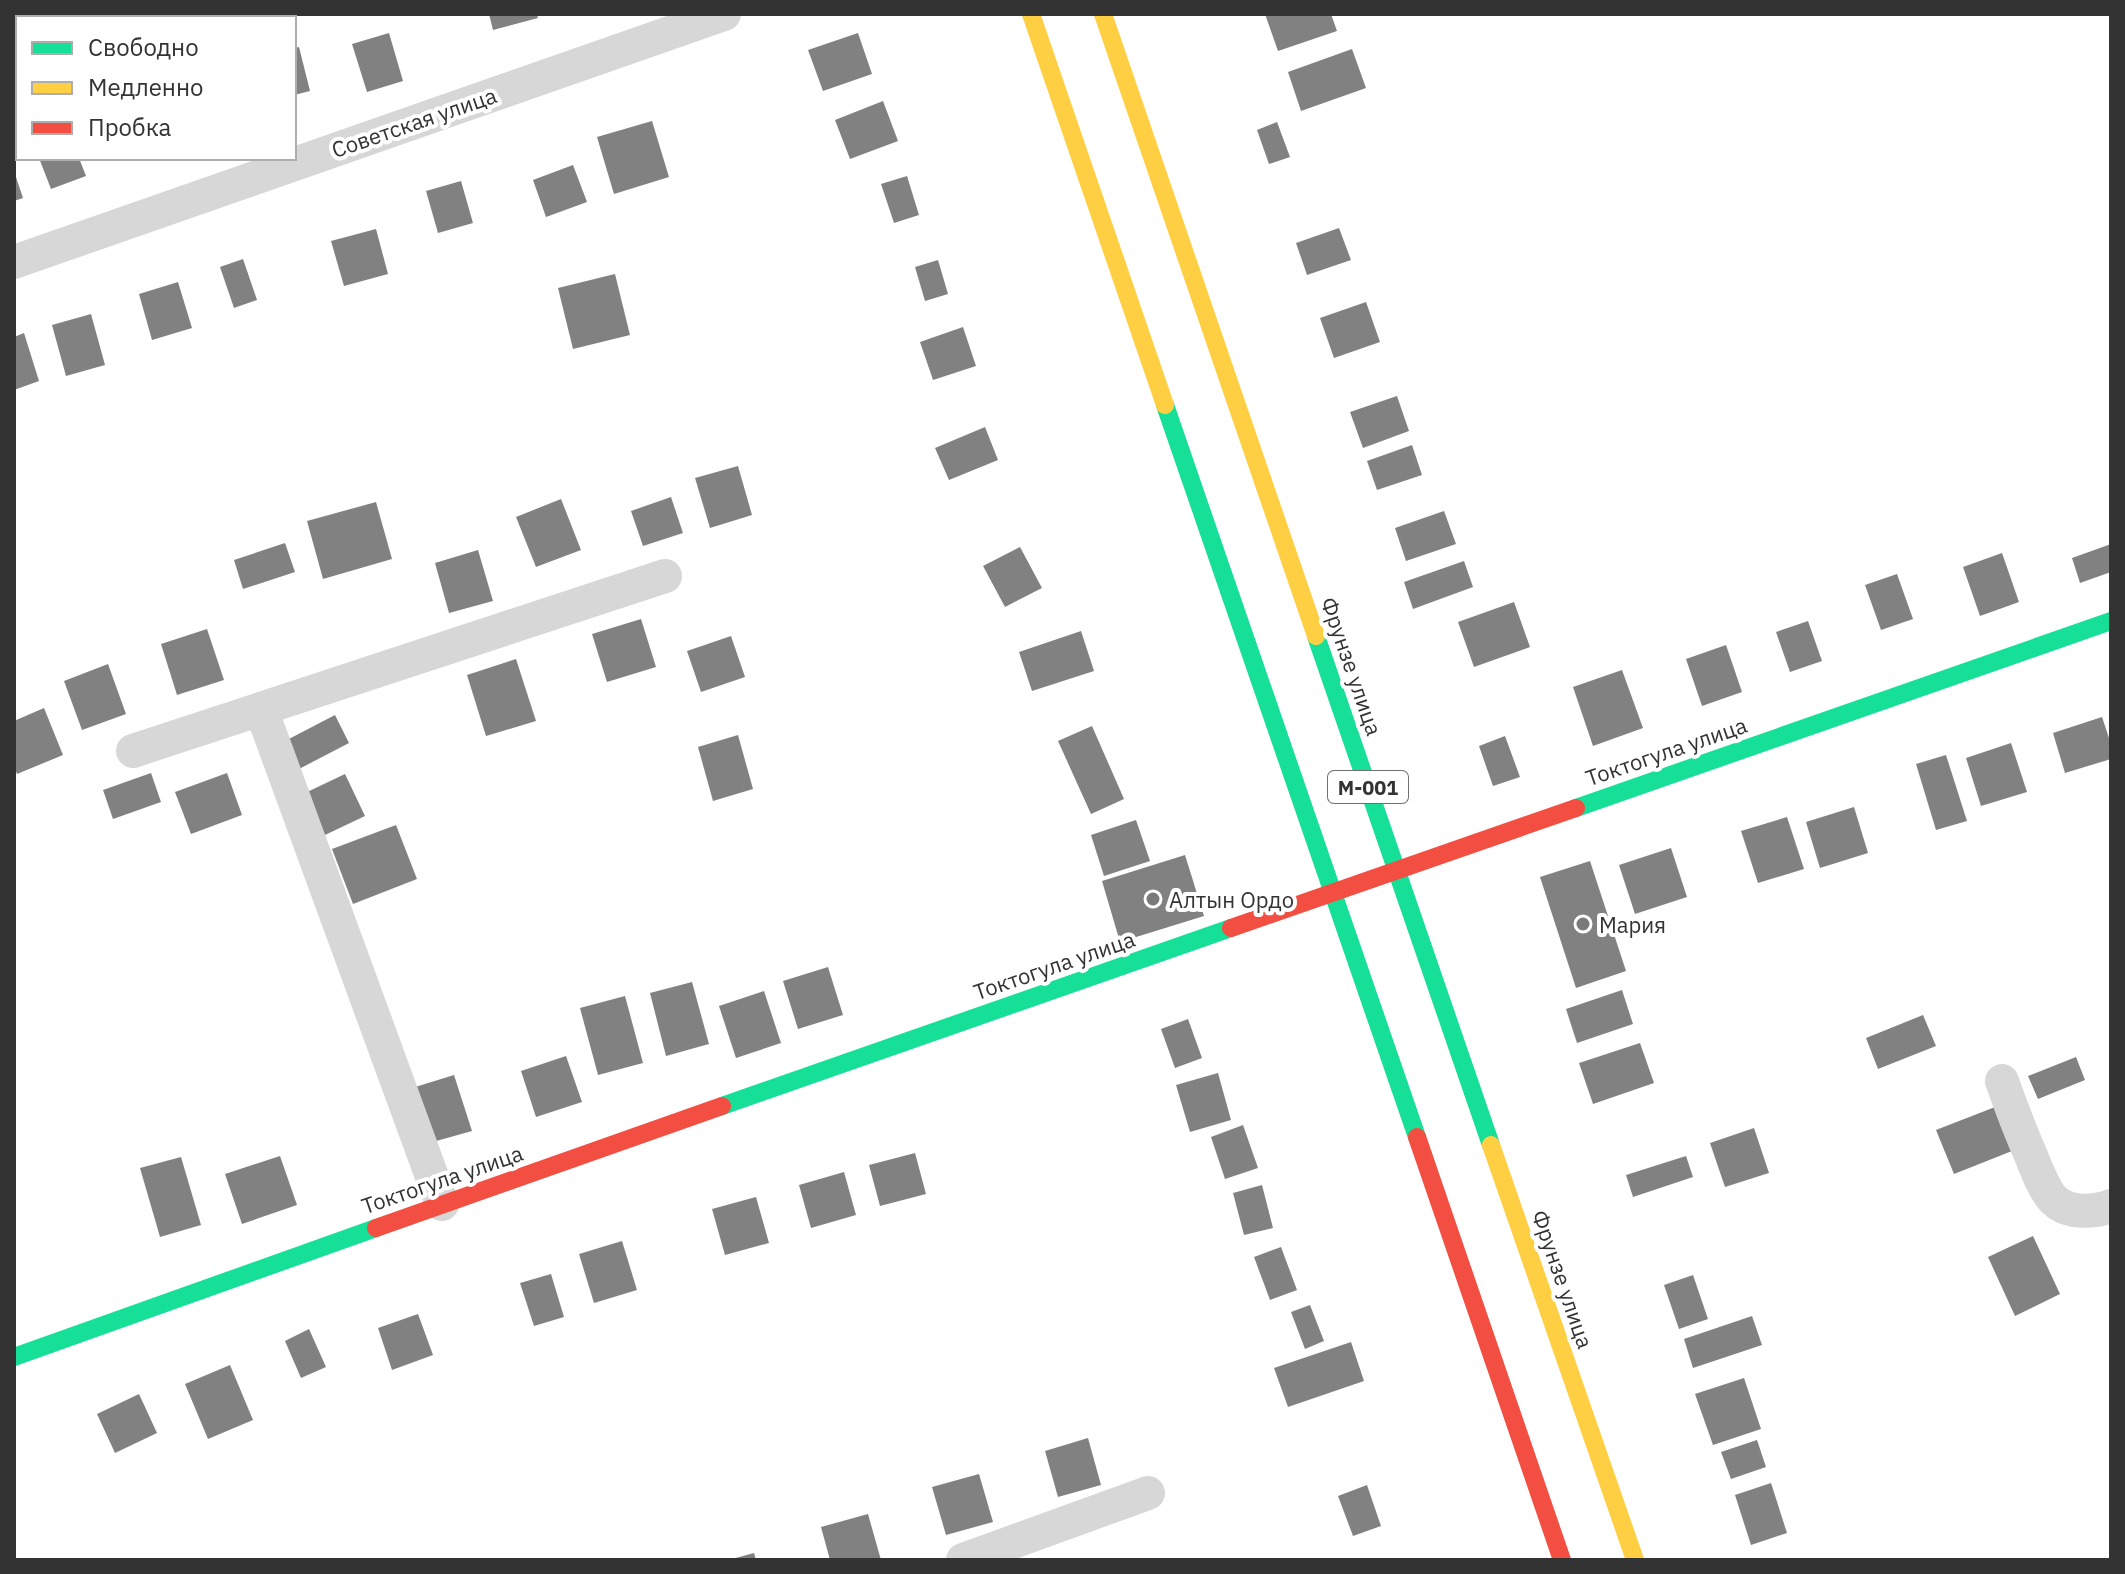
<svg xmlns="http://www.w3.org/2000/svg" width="2125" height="1574" font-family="'IBM Plex Sans',sans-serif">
  <rect width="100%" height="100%" fill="#fff"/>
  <g fill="#818181">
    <polygon points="489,14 537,14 538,18 493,30"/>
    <polygon points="1265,14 1331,14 1337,31 1278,51"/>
    <polygon points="389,33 403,81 367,92 352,44"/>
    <polygon points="858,33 872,74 823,91 808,50"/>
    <polygon points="299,47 310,91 294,95 294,48"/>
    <polygon points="1352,49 1366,88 1301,111 1288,72"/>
    <polygon points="883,101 898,141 850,159 835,120"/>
    <polygon points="652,121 669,177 614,194 597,137"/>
    <polygon points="1277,122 1290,157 1269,164 1257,130"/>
    <polygon points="39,158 79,158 86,176 51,189"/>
    <polygon points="573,165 587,202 546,217 533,180"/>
    <polygon points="14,171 23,198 14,201"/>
    <polygon points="907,176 919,215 894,223 881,184"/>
    <polygon points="461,181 473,223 438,233 426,191"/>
    <polygon points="1339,228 1351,260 1307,275 1296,243"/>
    <polygon points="376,229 388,274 344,286 331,241"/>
    <polygon points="243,259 257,300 234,308 220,267"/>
    <polygon points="938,260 948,294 925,301 915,267"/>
    <polygon points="615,274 630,335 573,349 558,288"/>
    <polygon points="178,282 192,328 152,340 139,294"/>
    <polygon points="1366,302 1380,342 1334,358 1320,318"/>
    <polygon points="91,314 105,365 66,376 52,325"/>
    <polygon points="963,327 976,366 933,380 920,342"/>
    <polygon points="24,333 39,381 14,390 14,337"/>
    <polygon points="1397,396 1409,431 1363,448 1350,412"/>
    <polygon points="985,427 998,460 949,480 935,448"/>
    <polygon points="1412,445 1422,475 1377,490 1367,461"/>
    <polygon points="738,466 752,515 710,528 695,478"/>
    <polygon points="671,497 683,533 643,546 631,511"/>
    <polygon points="561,499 581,550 536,567 516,517"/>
    <polygon points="376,502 392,559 323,579 307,521"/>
    <polygon points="1444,511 1456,544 1406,561 1395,528"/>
    <polygon points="285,543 295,572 243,589 234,560"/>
    <polygon points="2111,544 2111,572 2080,583 2072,558"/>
    <polygon points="1020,547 1042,588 1005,607 983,566"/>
    <polygon points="478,550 493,601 449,613 435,563"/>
    <polygon points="2002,553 2019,602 1980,616 1963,567"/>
    <polygon points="1464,561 1473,587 1413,609 1404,582"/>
    <polygon points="1897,574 1913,619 1881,630 1865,585"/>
    <polygon points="1514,602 1530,647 1474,667 1458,622"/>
    <polygon points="641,619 656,667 607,682 592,634"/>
    <polygon points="1808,621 1822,661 1790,672 1776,632"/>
    <polygon points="207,629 224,680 177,695 161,644"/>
    <polygon points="1081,631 1094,671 1032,691 1019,652"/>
    <polygon points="731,636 745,677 701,692 687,651"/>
    <polygon points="1726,645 1742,692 1702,706 1686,659"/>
    <polygon points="516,659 536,721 486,736 467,675"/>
    <polygon points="108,664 126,714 82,730 64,681"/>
    <polygon points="1622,670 1643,728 1593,746 1573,687"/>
    <polygon points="44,708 63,755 17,774 14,766 14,721"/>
    <polygon points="335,715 349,743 299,769 285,741"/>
    <polygon points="2102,717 2111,744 2111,759 2065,773 2053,733"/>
    <polygon points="1092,726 1124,799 1091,814 1058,741"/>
    <polygon points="738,735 753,789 713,801 698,747"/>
    <polygon points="1505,736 1520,777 1493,786 1479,746"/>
    <polygon points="2011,743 2027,792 1981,806 1966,758"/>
    <polygon points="1946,755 1967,821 1936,830 1916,764"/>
    <polygon points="151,773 161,802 113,819 103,790"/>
    <polygon points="227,773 242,815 191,834 175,792"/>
    <polygon points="345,774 365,816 325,835 305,793"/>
    <polygon points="1854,807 1868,853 1820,868 1806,822"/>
    <polygon points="1787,817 1804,869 1758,883 1741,831"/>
    <polygon points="1136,820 1150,861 1104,876 1091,835"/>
    <polygon points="396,825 417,879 353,904 332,849"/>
    <polygon points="1671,848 1687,897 1635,914 1619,865"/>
    <polygon points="1185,855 1204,916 1120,942 1102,881"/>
    <polygon points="1590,861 1626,971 1576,988 1540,877"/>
    <polygon points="828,967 843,1015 798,1029 783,981"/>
    <polygon points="692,982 709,1044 666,1056 650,993"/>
    <polygon points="1622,990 1633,1024 1577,1043 1566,1009"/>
    <polygon points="764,991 781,1043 736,1058 719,1006"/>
    <polygon points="625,996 643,1063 598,1075 580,1008"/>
    <polygon points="1923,1015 1936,1046 1878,1069 1866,1038"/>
    <polygon points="1188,1019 1202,1058 1175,1068 1161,1029"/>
    <polygon points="1640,1043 1654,1083 1593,1104 1579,1063"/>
    <polygon points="566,1056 582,1102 536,1117 521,1071"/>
    <polygon points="2076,1057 2085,1080 2038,1099 2028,1076"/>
    <polygon points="1218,1073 1231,1120 1190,1132 1176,1085"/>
    <polygon points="454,1075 472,1131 429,1143 412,1088"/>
    <polygon points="1995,1107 2012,1151 1954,1174 1936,1130"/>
    <polygon points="1243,1125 1258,1168 1225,1179 1211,1137"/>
    <polygon points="1754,1128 1769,1173 1725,1187 1710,1143"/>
    <polygon points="915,1153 926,1194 880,1206 869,1165"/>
    <polygon points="280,1156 297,1205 242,1224 225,1174"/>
    <polygon points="1686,1156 1693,1177 1633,1197 1626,1175"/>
    <polygon points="181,1157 201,1225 160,1237 140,1168"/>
    <polygon points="844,1172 856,1215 811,1228 799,1185"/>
    <polygon points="1262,1185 1273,1228 1244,1235 1233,1193"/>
    <polygon points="756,1197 769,1243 725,1255 712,1209"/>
    <polygon points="2033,1236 2060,1294 2015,1316 1988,1257"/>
    <polygon points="622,1241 637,1290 594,1303 579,1254"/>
    <polygon points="1281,1247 1297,1290 1270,1300 1254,1257"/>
    <polygon points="551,1274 564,1317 534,1326 520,1283"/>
    <polygon points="1693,1275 1708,1319 1679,1329 1664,1285"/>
    <polygon points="1310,1305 1324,1341 1305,1349 1291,1312"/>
    <polygon points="418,1314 433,1355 392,1370 378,1328"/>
    <polygon points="1752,1316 1762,1345 1693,1368 1684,1339"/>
    <polygon points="309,1329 326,1367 301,1378 285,1341"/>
    <polygon points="1351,1342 1364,1381 1288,1407 1274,1368"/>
    <polygon points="230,1365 253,1420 208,1439 185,1384"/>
    <polygon points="1744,1378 1761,1429 1713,1445 1695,1394"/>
    <polygon points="139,1394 157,1433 115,1453 97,1414"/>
    <polygon points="1088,1438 1101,1485 1058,1497 1045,1451"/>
    <polygon points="1757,1440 1766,1467 1731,1479 1721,1452"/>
    <polygon points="979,1474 993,1522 946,1535 932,1487"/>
    <polygon points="1771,1483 1787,1533 1751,1545 1735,1495"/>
    <polygon points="1367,1485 1381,1526 1353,1536 1338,1496"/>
    <polygon points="868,1514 881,1560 830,1560 821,1527"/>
    <polygon points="754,1553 756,1560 732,1560 732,1559"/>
  </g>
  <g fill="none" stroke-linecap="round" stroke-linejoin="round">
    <g stroke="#d7d7d7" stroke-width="34">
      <polyline points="14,262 724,14"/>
      <polyline points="261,709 442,1204"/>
      <polyline points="133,751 665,576"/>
      <path d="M2002 1081C2011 1107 2021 1133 2032 1158 2037 1171 2043 1187 2052 1198 2066 1214 2092 1213 2111 1206"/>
      <polyline points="963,1560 1148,1493"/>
    </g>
    <g stroke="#16e098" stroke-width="18">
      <polyline points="1165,405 1417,1137"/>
      <polyline points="1316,636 1491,1145"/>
      <polyline points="1576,808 2111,621"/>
      <polyline points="722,1106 1231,928"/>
      <polyline points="14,1357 376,1228"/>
    </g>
    <g stroke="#ffcf43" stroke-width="18">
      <polyline points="1031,14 1165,405"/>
      <polyline points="1103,14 1316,636"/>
      <polyline points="1491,1145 1635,1560"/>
    </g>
    <g stroke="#f24e42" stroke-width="18">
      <polyline points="1231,928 1576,808"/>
      <polyline points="1417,1137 1562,1560"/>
      <polyline points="376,1228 722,1106"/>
    </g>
  </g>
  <g fill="#7a7a7a" stroke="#fff" stroke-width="3">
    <circle cx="1153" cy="899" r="8"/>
    <circle cx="1583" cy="924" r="8"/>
  </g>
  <g text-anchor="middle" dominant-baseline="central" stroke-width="8" stroke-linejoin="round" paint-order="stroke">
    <rect fill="#fff" stroke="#707070" stroke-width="2" x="1328" y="771" width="80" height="32" rx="6"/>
    <g font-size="20" font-weight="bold" fill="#333">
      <text x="1368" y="787">M-001</text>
    </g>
    <g font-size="22" fill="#333" stroke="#fff">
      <text transform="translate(414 122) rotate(-19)">Советская улица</text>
      <text transform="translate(1352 666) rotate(71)">Фрунзе улица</text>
      <text transform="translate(1666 751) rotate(-19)">Токтогула улица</text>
      <text transform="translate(1054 965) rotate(-19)">Токтогула улица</text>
      <text transform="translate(442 1179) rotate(-19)">Токтогула улица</text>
      <text transform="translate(1563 1279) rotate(71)">Фрунзе улица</text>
    </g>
    <g font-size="22" fill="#333" stroke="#fff" text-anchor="start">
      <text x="1169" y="899">Алтын Ордо</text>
      <text x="1599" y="924">Мария</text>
    </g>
  </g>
  <rect width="2125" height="1574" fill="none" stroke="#333333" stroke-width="32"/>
  <rect x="16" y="16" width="280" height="144" fill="#ffffff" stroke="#adadad" stroke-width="2"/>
  <rect x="32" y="42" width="40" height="12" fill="#16e098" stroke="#adadad" stroke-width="2"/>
  <text x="88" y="56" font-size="24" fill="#333333">Свободно</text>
  <rect x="32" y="82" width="40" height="12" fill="#ffcf43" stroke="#adadad" stroke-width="2"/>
  <text x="88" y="96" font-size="24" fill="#333333">Медленно</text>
  <rect x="32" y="122" width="40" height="12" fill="#f24e42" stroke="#adadad" stroke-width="2"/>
  <text x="88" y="136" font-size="24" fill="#333333">Пробка</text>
</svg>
